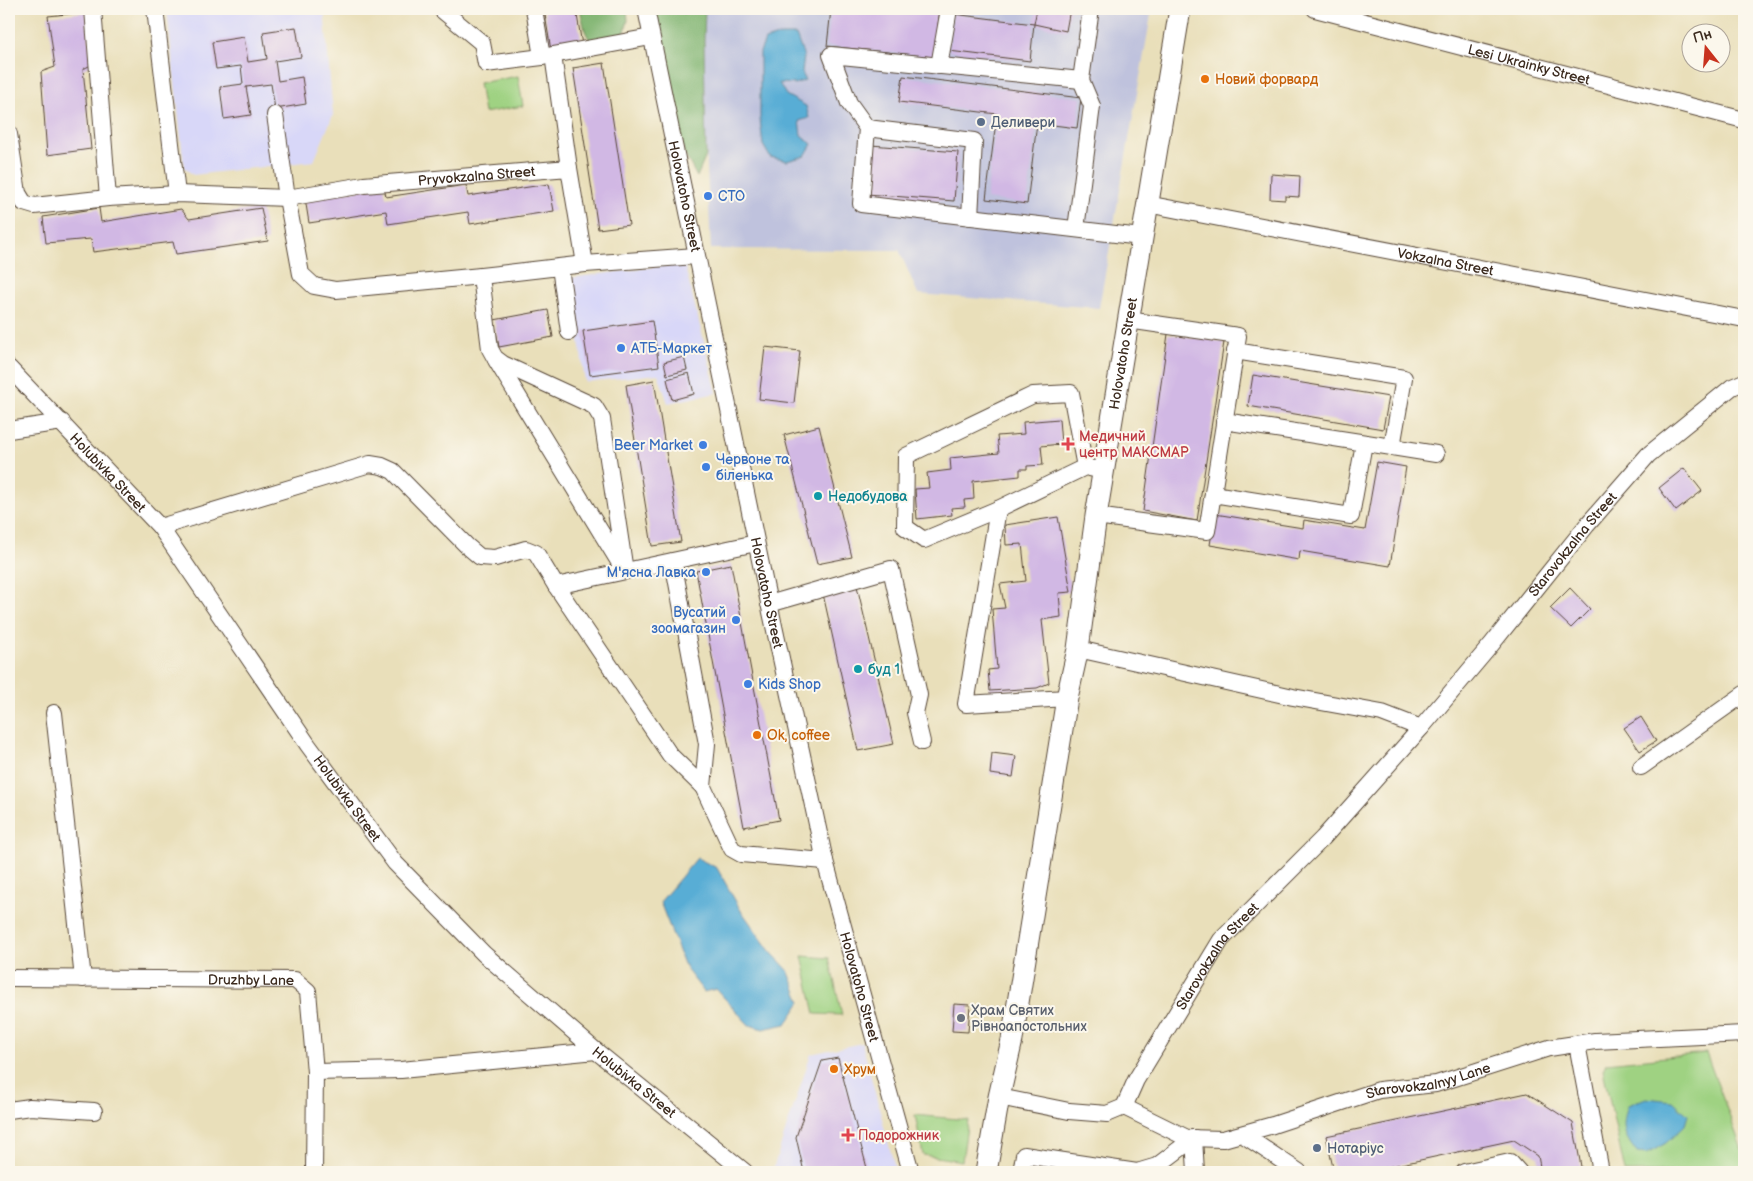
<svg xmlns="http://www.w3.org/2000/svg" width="1753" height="1181" font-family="'Balsamiq Sans',sans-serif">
  <rect width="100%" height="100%" fill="#fbf7ec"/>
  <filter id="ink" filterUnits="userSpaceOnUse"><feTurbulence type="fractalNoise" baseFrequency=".02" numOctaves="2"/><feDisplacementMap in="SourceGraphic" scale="10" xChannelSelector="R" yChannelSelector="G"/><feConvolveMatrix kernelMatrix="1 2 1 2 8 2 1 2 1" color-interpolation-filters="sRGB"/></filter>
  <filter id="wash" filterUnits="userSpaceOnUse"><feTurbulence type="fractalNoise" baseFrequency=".0096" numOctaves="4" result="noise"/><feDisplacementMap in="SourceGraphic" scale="20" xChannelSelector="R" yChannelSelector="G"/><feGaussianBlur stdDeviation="1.12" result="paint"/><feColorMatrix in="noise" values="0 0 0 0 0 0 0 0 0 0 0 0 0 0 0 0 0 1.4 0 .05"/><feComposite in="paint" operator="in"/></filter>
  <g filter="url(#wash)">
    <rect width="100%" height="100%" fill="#e9dfba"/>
    <g fill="#d8d7f8">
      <polygon points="169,9 324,9 333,115 314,161 193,175 184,167 167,10"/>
      <polygon points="684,263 717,393 668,403 658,374 585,382 570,278"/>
      <polygon points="862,1043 896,1172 772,1172 811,1054"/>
    </g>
    <polygon fill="#bfc2dd" points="705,9 1152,9 1099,308 918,294 899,250 711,249 702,66"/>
    <g fill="#9fd282" stroke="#6d7e50">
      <polygon points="518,76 523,106 484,113 479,83"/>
      <polygon points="802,956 829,958 842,1015 815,1014"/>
      <polygon points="1706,1053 1744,1155 1744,1172 1625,1172 1603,1070 1606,1063"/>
      <polygon points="915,1115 968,1120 962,1161 923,1155"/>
    </g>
    <g fill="#7fb470" stroke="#5d6f47">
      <polygon points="580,9 627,9 628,20 625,32 615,36 590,41 585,31"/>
      <polygon points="651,9 705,9 704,40 706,156 697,177 684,153"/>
    </g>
    <g fill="#58add5" stroke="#4a6c7a">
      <polygon points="781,35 796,35 804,57 802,72 805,80 795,84 779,83 786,95 806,106 809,118 799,121 801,135 812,144 805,156 787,161 770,157 763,145 760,119 760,52 765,40"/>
      <polygon points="697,858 717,868 740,909 770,951 788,970 801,1002 786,1024 763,1029 749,1025 716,989 704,992 686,969 660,902"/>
      <path d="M1646 1098 1673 1101 1688 1115 1685 1125 1666 1143 1647 1154 1637 1153C1623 1134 1621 1128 1628 1105Z"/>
    </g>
    <g id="blocks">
      <g fill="#d1b8e4">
        <polygon points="544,9 576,9 582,45 551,50"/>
        <polygon points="831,9 940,9 934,57 827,46"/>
        <polygon points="1037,9 1070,9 1066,31 1034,24 1030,61 949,51 953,14 1034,24"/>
        <polygon points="87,12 91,65 83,69 91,149 47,155 41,72 55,67 48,16"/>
        <polygon points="296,27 301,57 275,61 278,81 302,77 306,104 275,109 271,84 246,87 251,115 224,119 220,87 243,84 241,66 216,69 212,42 244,37 248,62 267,59 263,32"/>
        <polygon points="604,63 629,225 598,229 573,68"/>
        <polygon points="903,76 1081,98 1077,128 1037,123 1027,204 986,199 997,114 899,102"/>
        <polygon points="871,145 958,152 954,201 867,194"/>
        <polygon points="1271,174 1300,176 1299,197 1285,196 1285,200 1270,199"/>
        <polygon points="549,184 554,211 470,224 468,212 388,224 386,211 309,223 305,198 384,186 386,197 466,185 468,196"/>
        <polygon points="99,208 101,222 181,209 189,219 261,208 268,241 176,254 173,242 93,252 91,239 46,243 43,217"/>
        <polygon points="548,310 553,337 499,347 494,320"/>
        <polygon points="652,321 659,366 590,375 583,331"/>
        <polygon points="1168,334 1224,342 1197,521 1143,511"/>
        <polygon points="765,347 800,351 794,403 759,399"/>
        <polygon points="684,357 687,370 667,375 664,362"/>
        <polygon points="689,373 694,394 672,400 667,379"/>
        <polygon points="1253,375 1389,397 1383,429 1248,406"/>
        <polygon points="654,380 681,542 652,546 626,385"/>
        <polygon points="1059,419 1061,444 1041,446 1043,465 1027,466 1027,469 1020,469 1020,476 973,481 974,499 964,500 965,507 951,508 952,515 917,519 915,489 929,488 927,473 951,470 950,458 999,453 997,436 1024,434 1023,422"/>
        <polygon points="819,426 852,557 817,564 784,435"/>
        <polygon points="1377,462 1406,467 1390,566 1300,551 1299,560 1210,545 1215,514 1303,528 1304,520 1365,530"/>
        <polygon points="1684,468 1702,491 1676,511 1659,488"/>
        <polygon points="1058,517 1071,592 1059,593 1061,617 1042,620 1049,683 1037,688 990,691 988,670 997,669 992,609 1005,608 1000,584 1026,581 1022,544 1006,545 1005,525"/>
        <polygon points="731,564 779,820 744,827 696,571"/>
        <polygon points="857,586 894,744 858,751 823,594"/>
        <polygon points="1570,588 1590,609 1571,628 1550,608"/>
        <polygon points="1641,717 1656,741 1640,751 1624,728"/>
        <polygon points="992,753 1016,756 1013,777 990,774"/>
        <polygon points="954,1004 970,1005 968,1032 952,1031"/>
        <polygon points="838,1058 868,1172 804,1172 796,1137 822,1061"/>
        <polygon points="1527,1093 1573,1123 1582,1172 1541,1172 1538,1156 1514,1140 1364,1172 1334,1172 1326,1136"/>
      </g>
    </g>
  </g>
  <g filter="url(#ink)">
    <use href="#blocks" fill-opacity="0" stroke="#554535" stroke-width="1"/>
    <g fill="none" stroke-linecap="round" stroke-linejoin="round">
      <g stroke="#554535" stroke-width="18">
        <g id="minor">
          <polyline points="93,9 108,198"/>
          <polyline points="155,9 177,194"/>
          <polyline points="534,9 542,57 553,55"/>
          <path id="s1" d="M646 9 766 589 825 861 911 1172"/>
          <path id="s2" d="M1315 9 1744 120"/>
          <polyline points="442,10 482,43 486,64 542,57"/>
          <polyline points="939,66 949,9"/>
          <polyline points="1081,80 831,55 849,103 867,128 861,204 1141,237"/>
          <polyline points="867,128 974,141 970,217"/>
          <polyline points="9,134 18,193 24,203 34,206 108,198 177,194 287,198 275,115"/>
          <polyline points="569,168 553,55 651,37"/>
          <path id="s3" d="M1147 204 1744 319"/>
          <polyline points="1076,229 1092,106 1081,80 1091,9"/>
          <polyline points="560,267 569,332"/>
          <path id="s4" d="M481 276 336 290 314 286 301 274 287 198 364 185 569 168 585 264"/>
          <polyline points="496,360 621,565"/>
          <path id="s5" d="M9 368 160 527 308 745 395 863 484 954 596 1051 745 1172"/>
          <polyline points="1224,421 1392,447 1404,378 1235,351"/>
          <polyline points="9,430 62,422"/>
          <polyline points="1392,447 1436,454"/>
          <polyline points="1213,494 1351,516 1364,443"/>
          <polyline points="998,509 924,540 905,527 906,456 1033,395 1071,393 1085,467"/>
          <polyline points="1096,516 1207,531 1238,336 1128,320"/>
          <polyline points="160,527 370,464 382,466 393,471 467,546 480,557 495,558 526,549 536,553 556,586 670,755 703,787"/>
          <polyline points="673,561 707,744 703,787 732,849 741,854 825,861"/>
          <polyline points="625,571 602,419 594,406 503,364 495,358 490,349 481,276 585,264 696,256"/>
          <polyline points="556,586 756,543"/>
          <polyline points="769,604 891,569 919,695 915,713 922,742"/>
          <polyline points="1078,649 1293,697 1382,713 1421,728"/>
          <polyline points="1067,698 966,704 998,509 1085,467 1094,469"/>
          <polyline points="54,713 83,979"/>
          <polyline points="1641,767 1744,694"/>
          <path id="s6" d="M9 978 295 980 308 991 315 1072 314 1172"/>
          <polyline points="1577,1044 1601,1172"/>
          <polyline points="315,1072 401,1070 596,1051"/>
          <path id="s7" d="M999 1097 1069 1111 1107 1114 1124 1107 1136 1080 1221 940 1323 838 1421 728 1491 645 1587 525 1648 455 1732 387 1744 382"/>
          <path id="s8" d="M1124 1107 1187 1138 1223 1139 1273 1125 1379 1090 1436 1084 1549 1048 1595 1041 1744 1034"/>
          <polyline points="9,1110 30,1107 94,1111"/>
          <polyline points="1242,1134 1299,1172"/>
          <polyline points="1194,1138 1196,1172"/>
          <polyline points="1021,1172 1024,1155 1137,1172 1157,1166 1194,1138"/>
          <polyline points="1464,1172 1510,1162 1519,1172"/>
        </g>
      </g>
      <g stroke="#554535" stroke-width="23">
        <g id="major">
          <path id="s9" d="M986 1172 999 1097 1012 1040 1067 698 1078 649 1096 516 1180 9"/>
        </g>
      </g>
      <use href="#minor" stroke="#fff" stroke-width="16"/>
      <use href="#major" stroke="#fff" stroke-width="21"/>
    </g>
  </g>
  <g fill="#e8710a" stroke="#fbf7ec" stroke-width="2">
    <circle cx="1205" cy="79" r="5"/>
    <circle cx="757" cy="735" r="5"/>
    <circle cx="834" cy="1069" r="5"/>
  </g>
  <g fill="#5c6f8a" stroke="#fbf7ec" stroke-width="2">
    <circle cx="981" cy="122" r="5"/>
    <circle cx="1317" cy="1148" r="5"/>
  </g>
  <g fill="#3f7fe0" stroke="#fbf7ec" stroke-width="2">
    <circle cx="708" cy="196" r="5"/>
    <circle cx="621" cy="348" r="5"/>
    <circle cx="703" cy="445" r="5"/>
    <circle cx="706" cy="467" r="5"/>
    <circle cx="706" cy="572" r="5"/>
    <circle cx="736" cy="620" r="5"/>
    <circle cx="748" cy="684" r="5"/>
  </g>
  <g fill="#e0444e" stroke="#fbf7ec" stroke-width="2">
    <path d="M1065.5 436.5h5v5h5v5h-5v5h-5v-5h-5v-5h5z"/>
    <path d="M845.5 1127.5h5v5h5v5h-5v5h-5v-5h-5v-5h5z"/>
  </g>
  <g fill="#0f9aa8" stroke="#fbf7ec" stroke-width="2">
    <circle cx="818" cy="496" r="5"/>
    <circle cx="858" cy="669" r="5"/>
  </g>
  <circle fill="#6b7280" stroke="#fbf7ec" stroke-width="2" cx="961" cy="1018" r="5"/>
  <g text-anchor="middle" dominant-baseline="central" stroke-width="4" stroke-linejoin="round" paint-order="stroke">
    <g font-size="14" fill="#3b2a1e" stroke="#fbf7ec">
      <text stroke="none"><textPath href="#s2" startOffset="221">Lesi Ukrainky Street</textPath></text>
      <text stroke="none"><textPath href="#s4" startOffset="454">Pryvokzalna Street</textPath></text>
      <text stroke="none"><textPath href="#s1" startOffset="191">Holovatoho Street</textPath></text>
      <text stroke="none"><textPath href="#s3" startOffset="304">Vokzalna Street</textPath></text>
      <text stroke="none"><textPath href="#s9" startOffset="830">Holovatoho Street</textPath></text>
      <text stroke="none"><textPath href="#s5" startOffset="144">Holubivka Street</textPath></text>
      <text stroke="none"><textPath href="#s7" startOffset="851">Starovokzalna Street</textPath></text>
      <text stroke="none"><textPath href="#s1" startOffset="596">Holovatoho Street</textPath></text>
      <text stroke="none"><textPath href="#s5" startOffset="549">Holubivka Street</textPath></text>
      <text stroke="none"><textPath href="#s7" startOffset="306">Starovokzalna Street</textPath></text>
      <text stroke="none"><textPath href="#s6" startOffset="242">Druzhby Lane</textPath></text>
      <text stroke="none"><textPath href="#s1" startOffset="1001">Holovatoho Street</textPath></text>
      <text stroke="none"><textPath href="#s8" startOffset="320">Starovokzalnyy Lane</textPath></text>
      <text stroke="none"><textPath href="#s5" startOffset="954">Holubivka Street</textPath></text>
    </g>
    <g font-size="14" fill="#c56008" stroke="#fbf7ec" text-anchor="start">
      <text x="1215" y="79">Новий форвард</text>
      <text x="767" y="735">Ok, coffee</text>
      <text x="844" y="1069">Хрум</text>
    </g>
    <g font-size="14" fill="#4e5e75" stroke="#fbf7ec" text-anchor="start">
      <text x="991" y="122">Деливери</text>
      <text x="1327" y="1148">Нотаріус</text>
    </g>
    <g font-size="14" fill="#366cbe" stroke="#fbf7ec" text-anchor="start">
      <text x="718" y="196">СТО</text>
      <text x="631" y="348">АТБ-Маркет</text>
      <text x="693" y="445" text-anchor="end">Beer Market</text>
      <text x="716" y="459">Червоне та<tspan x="716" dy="16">біленька</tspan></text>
      <text x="696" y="572" text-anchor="end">М'ясна Лавка</text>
      <text x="726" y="612" text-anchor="end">Вусатий<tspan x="726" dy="16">зоомагазин</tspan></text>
      <text x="758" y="684">Kids Shop</text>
    </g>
    <g font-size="14" fill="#be3a42" stroke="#fbf7ec" text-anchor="start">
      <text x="1079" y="436">Медичний<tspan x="1079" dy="16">центр МАКСМАР</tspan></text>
      <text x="858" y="1135">Подорожник</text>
    </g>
    <g font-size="14" fill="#0d838f" stroke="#fbf7ec" text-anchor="start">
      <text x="828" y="496">Недобудова</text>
      <text x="868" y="669">буд 1</text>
    </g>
    <g font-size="14" fill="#5b616d" stroke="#fbf7ec" text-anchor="start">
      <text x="971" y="1010">Храм Святих<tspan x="971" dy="16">Рівноапостольних</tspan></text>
    </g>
  </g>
  <rect width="1753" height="1181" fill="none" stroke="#fbf7ec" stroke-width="30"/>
  <g transform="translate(1706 48) rotate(343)"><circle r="24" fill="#fbf7ec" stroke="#aea59a"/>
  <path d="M0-4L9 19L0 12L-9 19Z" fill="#c8321e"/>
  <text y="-8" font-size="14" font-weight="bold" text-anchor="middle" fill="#3b2a1e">Пн</text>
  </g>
</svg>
